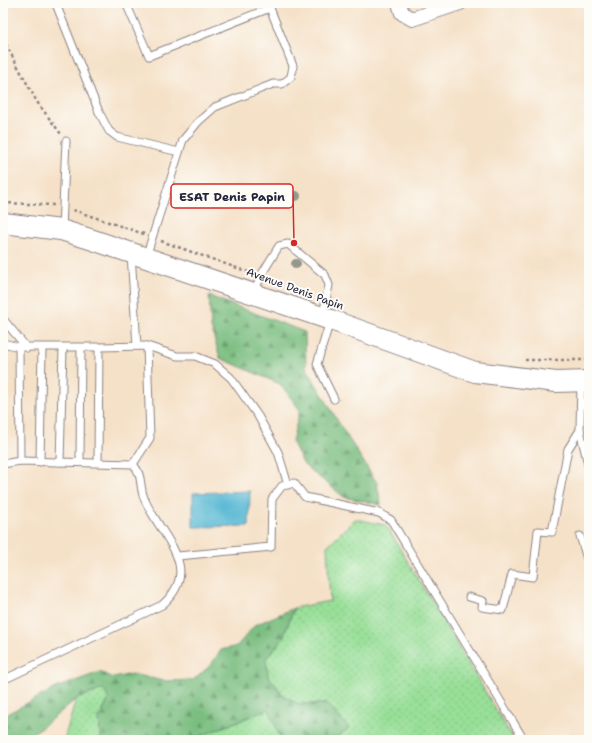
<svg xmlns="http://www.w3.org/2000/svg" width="592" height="743" font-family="'Shantell Sans',sans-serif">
  <defs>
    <pattern id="grass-dots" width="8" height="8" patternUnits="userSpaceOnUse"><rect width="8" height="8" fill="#98df98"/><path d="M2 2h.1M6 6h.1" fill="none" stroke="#83bf84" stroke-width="1.8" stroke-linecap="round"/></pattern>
    <pattern id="forest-firs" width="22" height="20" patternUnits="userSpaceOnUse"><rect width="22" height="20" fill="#7abe80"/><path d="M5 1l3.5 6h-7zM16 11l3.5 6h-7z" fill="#649a6a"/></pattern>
  </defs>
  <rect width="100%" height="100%" fill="#fdfcf7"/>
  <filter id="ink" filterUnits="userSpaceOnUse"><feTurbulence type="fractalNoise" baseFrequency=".025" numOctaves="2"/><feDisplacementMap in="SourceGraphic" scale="8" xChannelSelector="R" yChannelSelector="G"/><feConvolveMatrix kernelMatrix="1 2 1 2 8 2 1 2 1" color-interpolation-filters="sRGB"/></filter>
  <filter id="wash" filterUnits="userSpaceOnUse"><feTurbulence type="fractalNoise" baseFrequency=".012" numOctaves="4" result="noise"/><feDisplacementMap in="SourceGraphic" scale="16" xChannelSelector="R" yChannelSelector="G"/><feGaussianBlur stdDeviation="0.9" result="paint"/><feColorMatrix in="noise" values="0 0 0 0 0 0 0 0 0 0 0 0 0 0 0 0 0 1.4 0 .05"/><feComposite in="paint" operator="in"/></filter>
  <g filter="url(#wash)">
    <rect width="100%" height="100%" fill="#f5e1c8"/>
    <g fill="url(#grass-dots)" stroke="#5d806a">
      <polygon points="355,519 386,525 514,740 334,740 349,728 327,704 298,704 284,696 268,676 266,659 283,638 294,608 330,601 327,546"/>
      <polygon points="103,689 109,699 99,718 101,740 64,740 76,699"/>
      <polygon points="269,709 281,740 186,740 198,737"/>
    </g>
    <g fill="url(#forest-firs)" stroke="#4e705e">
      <polygon points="209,296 305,332 306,367 342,428 377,483 381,505 344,497 304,465 292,441 300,410 280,384 220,358 211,327"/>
      <polygon points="294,608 283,638 266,659 268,676 284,696 298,704 327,704 349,728 334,740 281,740 269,709 198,737 186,740 101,740 99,718 109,699 103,689 76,699 41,728 20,740 3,740 3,716 56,688 100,672 114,678 132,674 164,681 193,680 210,666 221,650 237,646 255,625"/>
    </g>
    <polygon fill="#54b7d3" stroke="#3b6c87" points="250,491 249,526 193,527 193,493"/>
  </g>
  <g filter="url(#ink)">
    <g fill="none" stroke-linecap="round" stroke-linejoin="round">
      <g stroke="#8c8282" stroke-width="9">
        <g id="lane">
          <polyline points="58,3 56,4 99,112 109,131 117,137 179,152"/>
          <polyline points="126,3 149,56 270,8"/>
          <polyline points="62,228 66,141"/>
          <polyline points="131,254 137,346"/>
          <polyline points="146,257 183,140 198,122 215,107 273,84 282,84 291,77 293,66 268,3"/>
          <polyline points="255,292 260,277 279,246 288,244 325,275 329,285 323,315"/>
          <polyline points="3,319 27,348"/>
          <polyline points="330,321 317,364 334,399"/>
          <polyline points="3,343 19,347 99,347 98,462"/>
          <polyline points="19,347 20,461"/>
          <polyline points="99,347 147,346 177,356 195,356 215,364 231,378 258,416 278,452 288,485"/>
          <polyline points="581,382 580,430 589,469"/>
          <polyline points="40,462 42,348"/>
          <polyline points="60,462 63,348"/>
          <polyline points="80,462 81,348"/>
          <path d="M3 464 20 461 133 464C143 475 139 485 144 498 159 535 205 568 162 605L3 680"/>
          <polyline points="133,464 150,438 147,346"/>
          <polyline points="580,536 589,565"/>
          <polyline points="178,556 271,547 272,499 282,486 294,483 305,497 379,513 391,520 524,740"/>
          <polyline points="469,597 483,601 482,607 503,610 512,574 533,577 538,531 552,532 568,449 580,430"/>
        </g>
      </g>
      <g stroke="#8c8282" stroke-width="16">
        <polyline id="street" points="399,3 402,13 412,19 460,3"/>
      </g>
      <g stroke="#8c8282" stroke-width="22">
        <polyline id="secondary" points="3,223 61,230 90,239 331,320 475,372 556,382 589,381"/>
      </g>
      <g stroke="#8c8282" stroke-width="2.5" stroke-dasharray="3 3" stroke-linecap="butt">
        <polyline points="3,39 37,102 61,134"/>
        <polyline points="3,203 54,205"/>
        <polyline points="73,210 144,234"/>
        <polyline points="161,241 251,273"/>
        <polyline points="269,280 281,284"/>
        <polyline points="525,360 589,360"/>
      </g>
      <use href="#lane" stroke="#fff" stroke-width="7"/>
      <use href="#street" stroke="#fff" stroke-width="14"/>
      <use href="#secondary" stroke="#fff" stroke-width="20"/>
    </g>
    <g fill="#94978a">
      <circle cx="296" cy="196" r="5"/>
      <circle cx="296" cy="264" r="5"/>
    </g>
  </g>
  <g text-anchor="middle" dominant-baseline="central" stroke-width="4" stroke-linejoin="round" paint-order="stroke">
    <g font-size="11" fill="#22223b" stroke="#fdfcf7">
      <text transform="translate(295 289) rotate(20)">Avenue Denis Papin</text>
    </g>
  </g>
  <path fill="none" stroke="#d62828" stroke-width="1.5" d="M294 243L293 196"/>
  <circle fill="#d62828" stroke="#fdfcf7" stroke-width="1.5" cx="294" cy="243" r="4"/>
  <rect fill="#fdfcf7" stroke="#d62828" stroke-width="1.5" x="171" y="184" width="122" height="24" rx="4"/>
  <g font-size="12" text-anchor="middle" font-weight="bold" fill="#22223b">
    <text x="232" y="201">ESAT Denis Papin</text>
  </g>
  <rect width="592" height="743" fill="none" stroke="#fdfcf7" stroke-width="16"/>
</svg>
